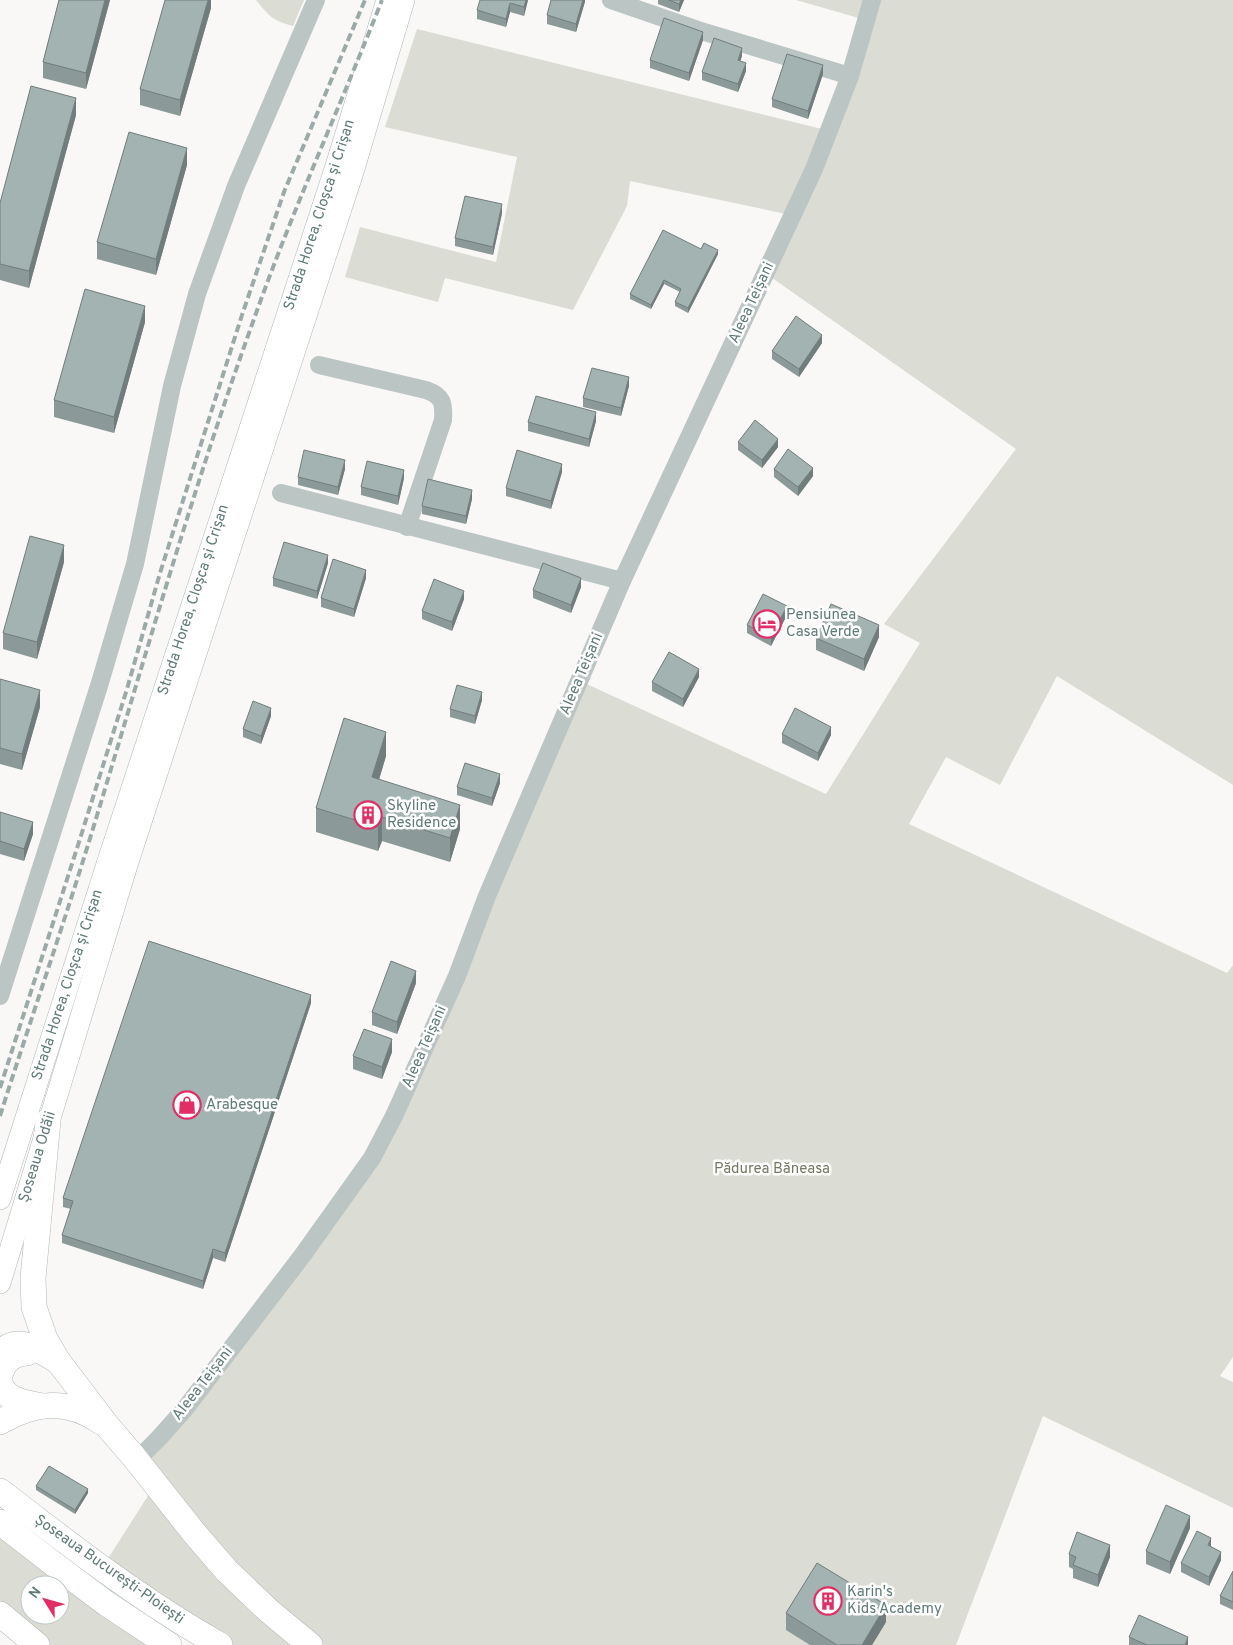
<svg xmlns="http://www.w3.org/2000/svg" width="1233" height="1645" font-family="Overpass,sans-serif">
  <rect width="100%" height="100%" fill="#f9f8f6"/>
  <g fill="#dbdcd3" fill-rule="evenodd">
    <path d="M256 0H304L293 26C273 21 269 16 256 0Z"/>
    <polygon points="796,0 867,0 862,19"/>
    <polygon points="871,0 1233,0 1233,785 1057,676 1000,785 946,757 909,824 1227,973 1233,965 1233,1357 1220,1376 1233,1382 1233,1508 1043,1416 956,1645 220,1645 102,1568 151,1491 131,1465 372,1158 578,680 826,794 920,643 884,624 1016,449 765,273"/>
    <polygon points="417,29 822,129 786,214 630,181 627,206 573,310 445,278 438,302 345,277 360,227 496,262 517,157 385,127"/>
    <path d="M0 1523 169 1645H37L0 1614ZM30 1585H60V1615H30Z"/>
  </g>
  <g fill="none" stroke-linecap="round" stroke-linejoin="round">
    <g stroke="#adb8b7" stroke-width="22">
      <g id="major">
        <polyline points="0,1199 109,858 336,166 387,0"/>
        <polyline points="0,1283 127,865 353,172 404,0"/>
      </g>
    </g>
    <g stroke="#afb9b8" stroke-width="26">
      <g id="highway">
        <polyline points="48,1121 33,1278 34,1307 45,1339 58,1361 109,1428 134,1457 195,1534 227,1571 269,1611 310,1645"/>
        <path d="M0 1353C19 1333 39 1351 58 1361"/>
        <path d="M0 1375C4 1361 12 1354 27 1353"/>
        <path d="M0 1384C8 1402 25 1402 42 1406"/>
        <path d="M0 1422C35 1402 67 1398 101 1422"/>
        <path d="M0 1491C71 1546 142 1601 220 1645"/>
        <polyline points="0,1522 51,1562 107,1604 169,1645"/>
        <polyline points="0,1614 37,1645"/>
      </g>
    </g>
    <g stroke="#bbc5c4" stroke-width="18">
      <polyline points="611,0 698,30 850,76"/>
      <path d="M319 365 426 390C443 396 444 403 443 420L407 527"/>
      <polyline points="281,493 622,581"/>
      <polyline points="0,996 99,686 135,564 172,386 197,294 236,186 316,0"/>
      <polyline points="137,1460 159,1438 184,1410 302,1256 372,1158 394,1116 457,976 487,896 622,581 814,169 850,76 872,0"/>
    </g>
    <use href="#major" stroke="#fff" stroke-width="21"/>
    <use href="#highway" stroke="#fff" stroke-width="25"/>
    <g stroke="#9baaa9" stroke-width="4" stroke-dasharray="8 4" stroke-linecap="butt">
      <polyline points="0,1088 79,842 127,689 160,573 242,315 284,192 365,0"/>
      <path d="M0 1116C31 1018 65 921 95 822 146 654 194 485 254 319 292 211 340 107 382 0"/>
    </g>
  </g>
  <g fill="#8b9a98">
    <polygon points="59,0 110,0 86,89 43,78 43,62"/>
    <polygon points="211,0 211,8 180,116 140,105 140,89"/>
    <polygon points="528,0 524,16 510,12 506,27 477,19 477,10"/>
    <polygon points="585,0 576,32 547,24 547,15"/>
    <polygon points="658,0 684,0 679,12 658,4"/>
    <polygon points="703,40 689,81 650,68 650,60"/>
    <polygon points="742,56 740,61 746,71 738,92 702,80 702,72"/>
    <polygon points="823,74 808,119 772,107 772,99"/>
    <polygon points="76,115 29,288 0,280 0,203"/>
    <polygon points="187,165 156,275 97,259 97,242"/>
    <polygon points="502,213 493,255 455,246 455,238"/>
    <polygon points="701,249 718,254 688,313 675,306 675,302 680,292 664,284 651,309 630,299 630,294"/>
    <polygon points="145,322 114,433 54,417 54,400"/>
    <polygon points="822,343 799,377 772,359 772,351"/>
    <polygon points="629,386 621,416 583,407 583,398"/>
    <polygon points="596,421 589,447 528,431 528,422"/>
    <polygon points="738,442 778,447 762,468 738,450"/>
    <polygon points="345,469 338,495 298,485 298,477"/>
    <polygon points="774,469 813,476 798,496 774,477"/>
    <polygon points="562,472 551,509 506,496 506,488"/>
    <polygon points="404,478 398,505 361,495 361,487"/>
    <polygon points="472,499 466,524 422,514 422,506"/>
    <polygon points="64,562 37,659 3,649 3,633"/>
    <polygon points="328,563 317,599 273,586 273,578"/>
    <polygon points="366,578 354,617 321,607 321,598"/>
    <polygon points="581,587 571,613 533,598 533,590"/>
    <polygon points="464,599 452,631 422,619 422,611"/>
    <polygon points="787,615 771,646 747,633 747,625"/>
    <polygon points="879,637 864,671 816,650 816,638"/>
    <polygon points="699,677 683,707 652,691 652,682"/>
    <polygon points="0,679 40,707 22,770 0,764"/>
    <polygon points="482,700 475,724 450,717 450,709"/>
    <polygon points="271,716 261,744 243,737 243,729"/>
    <polygon points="782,734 831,735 818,761 782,743"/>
    <polygon points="386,756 379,780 460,829 450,862 382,841 378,851 316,832 316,808"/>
    <polygon points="500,783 492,806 457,795 457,787"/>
    <polygon points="0,812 33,834 24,861 0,854"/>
    <polygon points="416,983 397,1034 372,1025 372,1012"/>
    <polygon points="311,1003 225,1262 213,1258 203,1289 62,1243 62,1235 71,1209 63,1207 63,1198"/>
    <polygon points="392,1052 382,1079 353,1069 353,1056"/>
    <polygon points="36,1486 88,1493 75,1514 36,1490"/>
    <polygon points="1190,1528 1170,1574 1146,1564 1146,1551"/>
    <polygon points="1211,1546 1221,1560 1209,1586 1181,1572 1181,1563"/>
    <polygon points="1069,1554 1110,1557 1098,1587 1073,1578 1073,1569 1069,1567"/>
    <polygon points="1233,1571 1233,1610 1220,1604 1220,1596"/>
    <polygon points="786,1613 886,1622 872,1645 810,1645 786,1630"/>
    <polygon points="1129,1637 1188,1645 1129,1645"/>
  </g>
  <g fill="#717d7c">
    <polygon points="105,0 110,0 86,89 86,73"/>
    <polygon points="208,0 211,0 211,8 180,116 180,100"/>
    <polygon points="526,0 528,0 524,16 524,7"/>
    <polygon points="583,0 585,0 585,2 576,32 576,24"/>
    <polygon points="681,0 684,0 679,12 679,4"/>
    <polygon points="510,3 510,12 506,27 506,19"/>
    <polygon points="703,32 703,40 689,81 689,73"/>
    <polygon points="742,48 742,56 738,68 738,60"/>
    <polygon points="746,63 746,71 738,92 738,84"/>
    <polygon points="823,65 823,74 808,119 808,111"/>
    <polygon points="76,98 76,115 29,288 29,271"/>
    <polygon points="187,148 187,165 156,275 156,259"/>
    <polygon points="502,204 502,213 493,255 493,247"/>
    <polygon points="718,250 718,254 688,313 688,308"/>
    <polygon points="664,280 664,284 651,309 651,305"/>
    <polygon points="145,306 145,322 114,433 114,417"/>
    <polygon points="822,335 822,343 799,377 799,369"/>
    <polygon points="629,377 629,386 621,416 621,408"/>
    <polygon points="596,412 596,421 589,447 589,439"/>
    <polygon points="778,439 778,447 762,468 762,460"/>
    <polygon points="345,460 345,469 338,495 338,487"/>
    <polygon points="562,464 562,472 551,509 551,501"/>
    <polygon points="813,468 813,476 798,496 798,487"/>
    <polygon points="404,470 404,478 398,505 398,496"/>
    <polygon points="472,490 472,499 466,524 466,516"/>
    <polygon points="64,545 64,562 37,659 37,642"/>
    <polygon points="328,555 328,563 317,599 317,591"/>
    <polygon points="366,570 366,578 354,617 354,609"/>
    <polygon points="581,578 581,587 571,613 571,605"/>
    <polygon points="464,591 464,599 452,631 452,622"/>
    <polygon points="787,606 787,615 771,646 771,637"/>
    <polygon points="879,625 879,637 864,671 864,659"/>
    <polygon points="699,669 699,677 683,707 683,699"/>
    <polygon points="40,690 40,707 22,770 22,754"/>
    <polygon points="482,692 482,700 475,724 475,716"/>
    <polygon points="271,708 271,716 261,744 261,736"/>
    <polygon points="831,727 831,735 818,761 818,753"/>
    <polygon points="386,732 386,756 372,802 372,777"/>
    <polygon points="500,774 500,783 492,806 492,798"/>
    <polygon points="460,805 460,829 450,862 450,838"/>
    <polygon points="382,817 382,841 378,851 378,827"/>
    <polygon points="33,822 33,834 24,861 24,849"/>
    <polygon points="416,971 416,983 397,1034 397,1022"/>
    <polygon points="311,995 311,1003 225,1262 225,1253"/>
    <polygon points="392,1039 392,1052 382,1079 382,1067"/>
    <polygon points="213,1249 213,1258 203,1289 203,1281"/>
    <polygon points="88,1489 88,1493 75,1514 75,1510"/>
    <polygon points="1190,1516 1190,1528 1170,1574 1170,1562"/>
    <polygon points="1211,1538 1211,1547 1208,1545"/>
    <polygon points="1110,1545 1110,1557 1098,1587 1098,1575"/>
    <polygon points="1221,1552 1221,1560 1209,1586 1209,1577"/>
    <polygon points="886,1605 886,1622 872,1645 862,1645"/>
    <polygon points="1188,1637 1188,1645 1185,1645"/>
  </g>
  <g fill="#a2b3b1" stroke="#717d7c">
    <polygon points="59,0 105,0 86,73 43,62"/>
    <polygon points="165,0 208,0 180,100 140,89"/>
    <polygon points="480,0 526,0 524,7 510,3 506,19 477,10"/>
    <polygon points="551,0 583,0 576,24 547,15"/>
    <polygon points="669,0 681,0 679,4"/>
    <polygon points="664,18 703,32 689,73 650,60"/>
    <polygon points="714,38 742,48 738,60 746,63 738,84 702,72"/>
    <polygon points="787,54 823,65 808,111 772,99"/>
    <polygon points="31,86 76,98 29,271 0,264 0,203"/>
    <polygon points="129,132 187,148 156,259 97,242"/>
    <polygon points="465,196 502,204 493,247 455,238"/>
    <polygon points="663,230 701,249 704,243 718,250 688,308 675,302 681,289 664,280 651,305 630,294"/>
    <polygon points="85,289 145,306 114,417 54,400"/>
    <polygon points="796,316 822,335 799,369 772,351"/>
    <polygon points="592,368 629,377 621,408 583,398"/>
    <polygon points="536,396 596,412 589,439 528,422"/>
    <polygon points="755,420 778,439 762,460 738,442"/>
    <polygon points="788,449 813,468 798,487 774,469"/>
    <polygon points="304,450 345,460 338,487 298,477"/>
    <polygon points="517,450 562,464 551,501 506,488"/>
    <polygon points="367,461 404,470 398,496 361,487"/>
    <polygon points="428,479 472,490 466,516 422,506"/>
    <polygon points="30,536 64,545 37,642 3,633"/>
    <polygon points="284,542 328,555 317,591 273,578"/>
    <polygon points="333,559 366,570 354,609 321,598"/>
    <polygon points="543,563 581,578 571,605 533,590"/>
    <polygon points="434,579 464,591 452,622 422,611"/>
    <polygon points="763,594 787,606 771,637 747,625"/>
    <polygon points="831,604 879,625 864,659 816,638"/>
    <polygon points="669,652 699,669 683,699 652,682"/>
    <polygon points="0,679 40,690 22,754 0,748"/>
    <polygon points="457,685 482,692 475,716 450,709"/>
    <polygon points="253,701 271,708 261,736 243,729"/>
    <polygon points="795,708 831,727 818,753 782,734"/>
    <polygon points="344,718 386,732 372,777 460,805 450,838 382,817 378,827 316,808"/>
    <polygon points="465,763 500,774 492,798 457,787"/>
    <polygon points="0,812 33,822 24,849 0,841"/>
    <polygon points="149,941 311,995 225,1253 213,1249 203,1281 62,1235 73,1201 63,1198"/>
    <polygon points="391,961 416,971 397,1022 372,1012"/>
    <polygon points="364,1029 392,1039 382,1067 353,1056"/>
    <polygon points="49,1466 88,1489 75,1510 36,1486"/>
    <polygon points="1166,1505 1190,1516 1170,1562 1146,1551"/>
    <polygon points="1197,1531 1211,1538 1208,1545 1221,1552 1209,1577 1181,1563"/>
    <polygon points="1077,1532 1110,1545 1098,1575 1073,1565 1076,1557 1069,1554"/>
    <polygon points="817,1563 886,1605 862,1645 837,1645 786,1613"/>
    <polygon points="1233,1571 1233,1602 1220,1596"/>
    <polygon points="1139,1615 1188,1637 1185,1645 1147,1645 1129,1637"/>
  </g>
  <defs>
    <g id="hotel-ring" transform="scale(1.4375)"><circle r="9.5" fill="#fff" stroke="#e12e64" stroke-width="1.5"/><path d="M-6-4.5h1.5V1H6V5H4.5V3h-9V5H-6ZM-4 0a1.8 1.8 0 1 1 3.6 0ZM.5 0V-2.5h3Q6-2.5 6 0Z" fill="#e12e64"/></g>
    <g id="building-ring" transform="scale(1.4375)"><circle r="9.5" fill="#fff" stroke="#e12e64" stroke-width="1.5"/><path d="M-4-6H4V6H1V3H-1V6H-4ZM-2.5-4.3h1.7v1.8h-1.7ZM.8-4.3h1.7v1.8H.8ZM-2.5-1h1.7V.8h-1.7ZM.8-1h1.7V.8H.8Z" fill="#e12e64"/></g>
    <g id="shop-ring" transform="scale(1.4375)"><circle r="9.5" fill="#fff" stroke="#e12e64" stroke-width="1.5"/><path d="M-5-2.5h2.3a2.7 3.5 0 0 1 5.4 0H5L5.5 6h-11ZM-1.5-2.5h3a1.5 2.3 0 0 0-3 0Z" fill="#e12e64"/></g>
  </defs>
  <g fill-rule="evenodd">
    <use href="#hotel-ring" x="767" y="624"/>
    <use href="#building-ring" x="368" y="815"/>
    <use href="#shop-ring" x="187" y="1105"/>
    <use href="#building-ring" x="828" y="1601"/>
  </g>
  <g text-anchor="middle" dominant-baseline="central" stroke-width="5" stroke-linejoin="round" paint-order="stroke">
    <g font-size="15" fill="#5f7b78" stroke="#fff">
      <text transform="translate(320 215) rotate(-72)">Strada Horea, Cloșca și Crișan</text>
      <text transform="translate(752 303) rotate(-65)">Aleea Teișani</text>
      <text transform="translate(194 600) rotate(-72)">Strada Horea, Cloșca și Crișan</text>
      <text transform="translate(582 674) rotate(-67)">Aleea Teișani</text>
      <text transform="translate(68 985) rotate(-72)">Strada Horea, Cloșca și Crișan</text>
      <text transform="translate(425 1047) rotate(-66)">Aleea Teișani</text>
      <text transform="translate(38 1157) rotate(-73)">Șoseaua Odăii</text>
      <text transform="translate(203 1384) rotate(-52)">Aleea Teișani</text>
      <text transform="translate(109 1570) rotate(35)">Șoseaua București-Ploiești</text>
    </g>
    <g font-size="15" fill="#5f7b78" stroke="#fff" text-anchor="start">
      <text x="786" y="615">Pensiunea<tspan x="786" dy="17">Casa Verde</tspan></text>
      <text x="387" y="806">Skyline<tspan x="387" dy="17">Residence</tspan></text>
      <text x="206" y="1105">Arabesque</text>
      <text x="847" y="1592">Karin's<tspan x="847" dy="17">Kids Academy</tspan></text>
    </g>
    <g font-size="15" fill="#737963" stroke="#fff">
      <text x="772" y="1169">Pădurea Băneasa</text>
    </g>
  </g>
  <g transform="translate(45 1600) rotate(307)"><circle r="24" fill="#ffffff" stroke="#bfcac9"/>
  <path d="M0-4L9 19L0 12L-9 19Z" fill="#e12e64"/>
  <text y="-8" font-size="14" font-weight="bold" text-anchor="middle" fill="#5f7b78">N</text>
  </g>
</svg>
